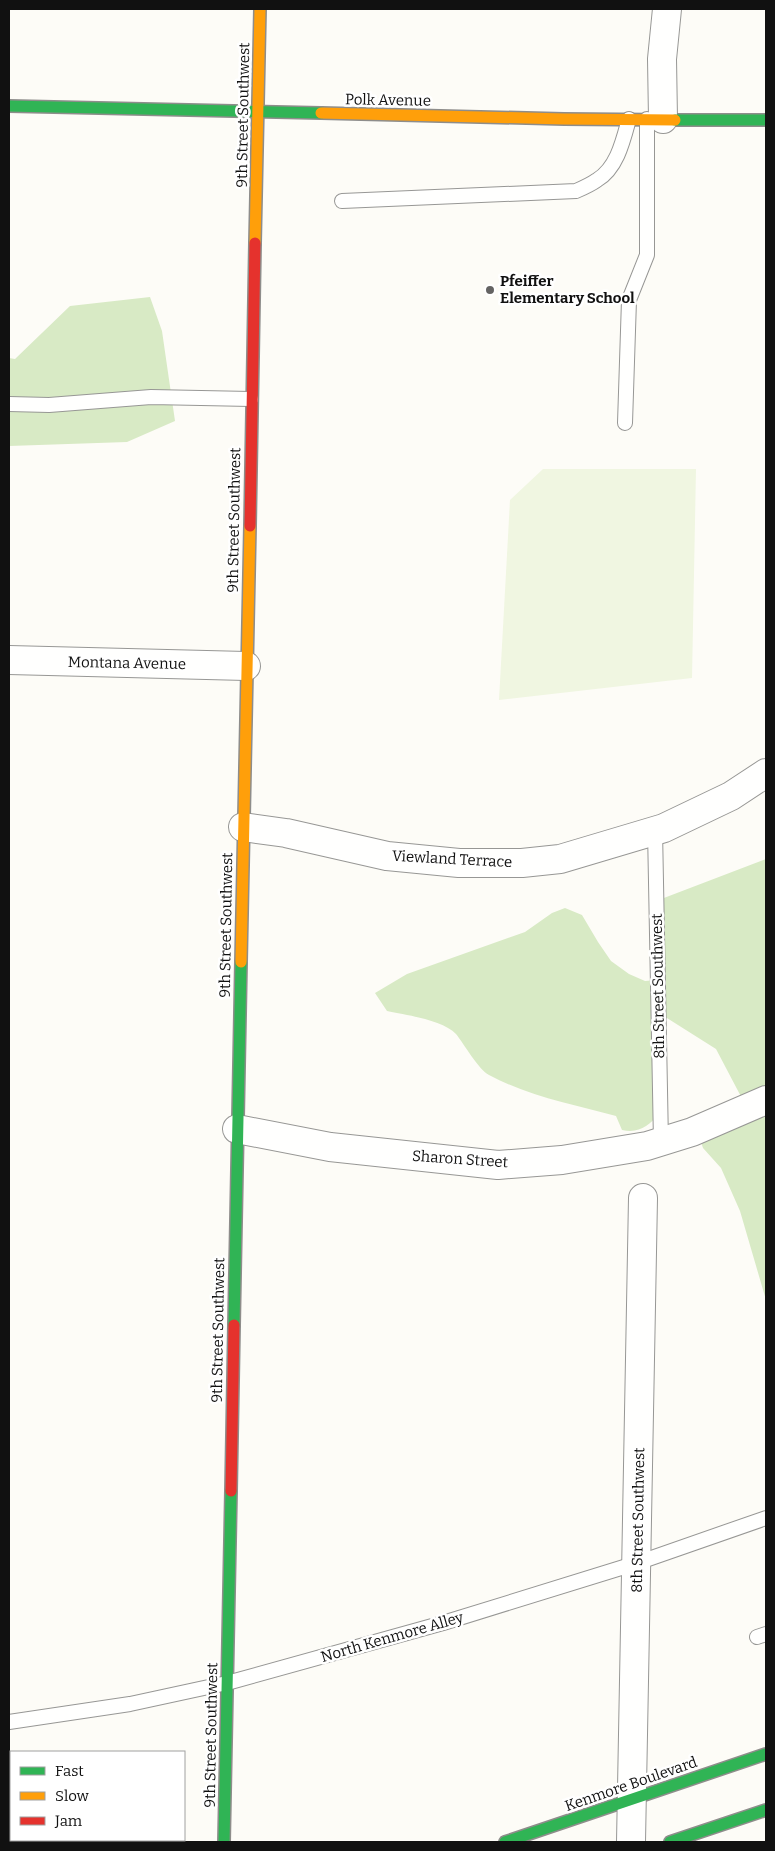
<svg xmlns="http://www.w3.org/2000/svg" width="775" height="1851" font-family="Bitter,serif">
  <rect width="100%" height="100%" fill="#fdfcf7"/>
  <g fill="#d8eac5">
    <polygon points="150,297 162,331 175,421 127,442 9,446 9,358 15,359 70,306"/>
    <path d="M766 859V1300L740 1211 721 1168 703 1148 697 1130 747 1108 716 1049 659 1013 660 1114C648 1125 640 1134 622 1130L616 1116C574 1105 528 1096 489 1075 479 1070 464 1044 456 1034 443 1020 406 1015 387 1011L375 993 407 974 525 932 552 913 565 908 582 915 598 942 611 961 629 974 645 981 657 980 656 901Z"/>
  </g>
  <polygon fill="#f0f6e1" points="543,469 696,469 692,678 499,700 510,500"/>
  <g fill="none" stroke-linecap="round" stroke-linejoin="round">
    <g stroke="#979795" stroke-width="16">
      <g id="lane">
        <path d="M342 201 576 191C583 188 590 185 597 180 617 168 623 141 629 119"/>
        <polyline points="9,404 49,405 151,397 251,399"/>
        <polyline points="625,423 629,300 647,255 647,119"/>
        <polyline points="655,830 661,1142"/>
        <polyline points="757,1637 766,1634"/>
        <polyline points="9,1722 130,1704 227,1683 443,1623 637,1563 766,1518"/>
      </g>
    </g>
    <g stroke="#979795" stroke-width="30">
      <g id="street">
        <polyline points="663,119 662,59 667,9"/>
        <polyline points="9,660 246,666"/>
        <polyline points="243,827 286,833 387,856 459,863 522,863 560,859 664,828 731,796 766,773"/>
        <polyline points="237,1129 330,1147 498,1165 562,1160 647,1146 692,1132 766,1100"/>
        <polyline points="631,1842 643,1198"/>
      </g>
    </g>
    <g stroke="#8e8d8b" stroke-width="14">
      <g id="fast">
        <polyline points="9,106 321,113"/>
        <polyline points="675,120 766,120"/>
        <polyline points="234,1325 241,962"/>
        <polyline points="224,1842 231,1491"/>
        <polyline points="505,1842 766,1754"/>
        <polyline points="670,1842 766,1810"/>
      </g>
    </g>
    <g stroke="#8e8d8b" stroke-width="14">
      <g id="slow">
        <polyline points="321,113 564,119 675,120"/>
        <polyline points="255,243 260,9"/>
        <polyline points="241,962 250,526"/>
      </g>
    </g>
    <g stroke="#8e8d8b" stroke-width="14">
      <g id="jam">
        <polyline points="250,526 255,243"/>
        <polyline points="231,1491 234,1325"/>
      </g>
    </g>
    <use href="#lane" stroke="#fffffe" stroke-width="14"/>
    <use href="#street" stroke="#fffffe" stroke-width="28"/>
    <use href="#fast" stroke="#30b455" stroke-width="11"/>
    <use href="#slow" stroke="#ff9f0a" stroke-width="11"/>
    <use href="#jam" stroke="#e5322d" stroke-width="11"/>
  </g>
  <circle fill="#646362" stroke="#fff" stroke-width="2" cx="490" cy="290" r="5"/>
  <g text-anchor="middle" dominant-baseline="central" stroke-width="5" stroke-linejoin="round" paint-order="stroke">
    <g font-size="15" fill="#111" stroke="#fff">
      <text transform="translate(388 100) rotate(1)">Polk Avenue</text>
      <text transform="translate(243 115) rotate(-89)">9th Street Southwest</text>
      <text transform="translate(234 520) rotate(-89)">9th Street Southwest</text>
      <text transform="translate(127 663) rotate(1)">Montana Avenue</text>
      <text transform="translate(452 859) rotate(3)">Viewland Terrace</text>
      <text transform="translate(226 925) rotate(-89)">9th Street Southwest</text>
      <text transform="translate(658 986) rotate(-91)">8th Street Southwest</text>
      <text transform="translate(460 1159) rotate(4)">Sharon Street</text>
      <text transform="translate(218 1330) rotate(-89)">9th Street Southwest</text>
      <text transform="translate(638 1520) rotate(-89)">8th Street Southwest</text>
      <text transform="translate(392 1637) rotate(-16)">North Kenmore Alley</text>
      <text transform="translate(211 1735) rotate(-89)">9th Street Southwest</text>
      <text transform="translate(631 1784) rotate(-19)">Kenmore Boulevard</text>
    </g>
    <g font-size="15" font-weight="bold" fill="#111" stroke="#fff" text-anchor="start">
      <text x="500" y="281">Pfeiffer<tspan x="500" dy="17">Elementary School</tspan></text>
    </g>
  </g>
  <rect width="775" height="1851" fill="none" stroke="#111111" stroke-width="20"/>
  <rect x="10" y="1751" width="175" height="90" fill="#ffffff" stroke="#a0a0a0"/>
  <rect x="20" y="1767" width="25" height="8" fill="#30b455" stroke="#a0a0a0"/>
  <text x="55" y="1776" font-size="15" fill="#111111">Fast</text>
  <rect x="20" y="1792" width="25" height="8" fill="#ff9f0a" stroke="#a0a0a0"/>
  <text x="55" y="1801" font-size="15" fill="#111111">Slow</text>
  <rect x="20" y="1817" width="25" height="8" fill="#e5322d" stroke="#a0a0a0"/>
  <text x="55" y="1826" font-size="15" fill="#111111">Jam</text>
</svg>
